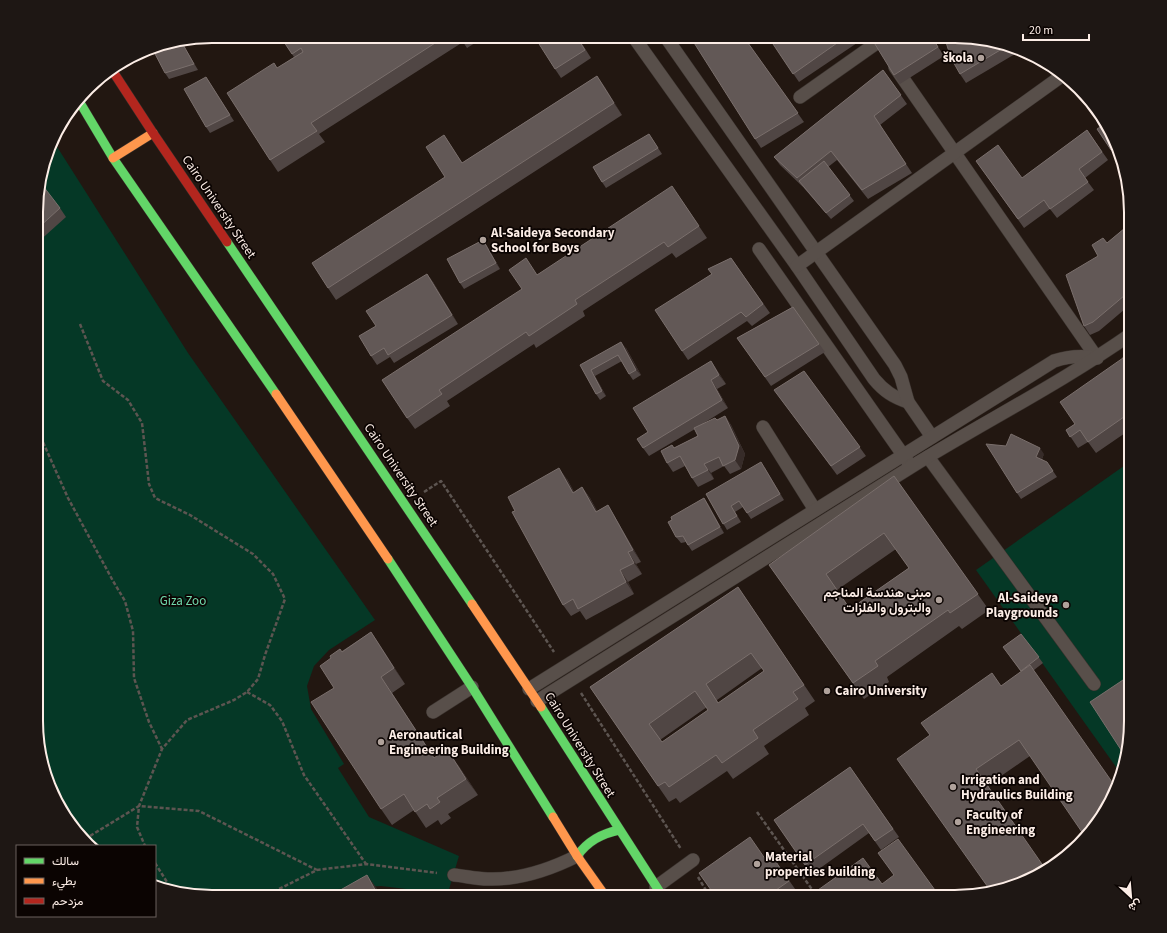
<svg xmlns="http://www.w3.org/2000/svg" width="1167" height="933" font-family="'Source Sans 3',Vazirmatn,sans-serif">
  <rect width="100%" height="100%" fill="#221711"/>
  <g fill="#053826">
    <polygon points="54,142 188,353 375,620 329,650 314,666 307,686 311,709 344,764 338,768 369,817 459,856 447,896 415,890 381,886 338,889 322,897 201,897 155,886 155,846 91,846 54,798 36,732 38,189"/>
    <polygon points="1131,461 1131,732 1121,774 976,570"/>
  </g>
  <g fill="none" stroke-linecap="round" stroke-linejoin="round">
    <g stroke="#3a322d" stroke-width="14">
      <g id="lane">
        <path d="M633 36 797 266 874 379C884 391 893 397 908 402"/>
        <polyline points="665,36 895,365 901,377 908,402 932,437"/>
        <polyline points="895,67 1097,358"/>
        <polyline points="800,97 878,42"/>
        <polyline points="759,249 908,462"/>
        <polyline points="797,266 1063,75"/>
        <polyline points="763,427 815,510"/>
        <polyline points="928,457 1094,684"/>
        <path d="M529 689 1054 361C1069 356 1081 355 1097 358"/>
        <path d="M537 701 911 467C984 422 1061 383 1131 334"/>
        <polyline points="433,712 472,687"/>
        <path d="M454 875C465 876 476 879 488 879 519 880 549 870 577 856"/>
        <polyline points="656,887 693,860"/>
      </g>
    </g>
    <g stroke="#3a322d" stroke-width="10">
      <g id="fast">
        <polyline points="79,101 113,158 276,394"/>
        <polyline points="227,242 472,604"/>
        <polyline points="388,559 472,687 553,817"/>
        <polyline points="541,707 663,897"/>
        <path d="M577 856C588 841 601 834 619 830"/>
      </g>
    </g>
    <g stroke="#3a322d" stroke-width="10">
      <g id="slow">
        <polyline points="113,158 153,133"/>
        <polyline points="276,394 388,559"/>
        <polyline points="472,604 541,707"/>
        <polyline points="553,817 577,856 606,897"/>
      </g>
    </g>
    <g stroke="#3a322d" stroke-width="10">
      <polyline id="jam" points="112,70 153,133 227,242"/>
    </g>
    <g stroke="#5d5551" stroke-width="2.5" stroke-dasharray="4 2" stroke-linecap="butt">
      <polyline points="80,324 103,381 128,400 142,423 149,484 155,498 190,515 253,554 273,574 285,599 265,655 258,679 247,692 234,700 187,720 162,749 139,806 137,827 145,846"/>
      <polyline points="37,432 42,440 68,498 113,581 125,601 133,631 134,678 149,722 162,749"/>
      <polyline points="424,492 441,481 554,652"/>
      <polyline points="247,692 270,705 282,721 304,775 366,864"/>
      <polyline points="581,693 681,849"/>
      <polyline points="757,812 816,895"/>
      <polyline points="85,839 139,806 199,811 317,870"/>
      <polyline points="155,863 172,890"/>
      <polyline points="698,877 710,897"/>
      <polyline points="263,897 317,870 366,864 437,873"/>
    </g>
    <use href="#lane" stroke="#584f4a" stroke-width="13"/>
    <use href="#fast" stroke="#63d668" stroke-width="9"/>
    <use href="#slow" stroke="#ff974d" stroke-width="9"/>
    <use href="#jam" stroke="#b3261e" stroke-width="9"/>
  </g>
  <g fill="#504644" fill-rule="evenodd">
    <polygon points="280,36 328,38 331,36 486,36 467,48 463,42 319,134 325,142 278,172 270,160 278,68 294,57"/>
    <polygon points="577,36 591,58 561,78 555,69"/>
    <polygon points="743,36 804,122 761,148 755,139"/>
    <polygon points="771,36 861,36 863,39 799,82 769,38"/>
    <polygon points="931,36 944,56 900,84 894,75"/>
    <polygon points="966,36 1022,50 966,83 960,74"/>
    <polygon points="181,41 198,70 169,79 165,73"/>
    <polygon points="883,70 907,104 880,125 912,173 868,199 837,160 828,167 854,201 831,219 803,187 780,165 774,157"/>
    <polygon points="597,76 622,115 336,300 328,288 445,177 444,135 462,163"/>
    <polygon points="206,77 234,121 210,133 206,127"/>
    <polygon points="1097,129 1113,135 1118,155 1115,156"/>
    <polygon points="1087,130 1108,160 1085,178 1094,190 1057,218 1050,209 1024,228 976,161 1022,178"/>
    <polygon points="649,134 662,154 606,188 602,182"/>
    <polygon points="38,189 60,208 66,217 37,243"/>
    <polygon points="680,198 707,238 676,258 672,253 583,311 585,316 536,348 534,344 447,401 450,406 415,429 407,418 522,289 538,274"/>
    <polygon points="1131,223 1131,304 1099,331 1090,335 1084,326 1098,256 1107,243"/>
    <polygon points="483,240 487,246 500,269 464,289 460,283"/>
    <polygon points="731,258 770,313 752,326 747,321 688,360 682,351 712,274 708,269"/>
    <polygon points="427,274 433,282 458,324 394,363 390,357 377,365 371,356 376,326"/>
    <polygon points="793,307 825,352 771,386 737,338"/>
    <polygon points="1131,347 1131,429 1096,453 1088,442 1078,448 1066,430 1075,424"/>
    <polygon points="626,348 641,375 633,380 629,374 622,361 595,376 606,396 600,400 596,394 580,365"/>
    <polygon points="711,361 726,384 717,389 728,408 704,423 717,420 725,416 731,425 745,454 741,469 730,474 724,466 711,473 714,479 698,487 692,478 685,466 673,472 667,463 672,445 674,448 698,436 695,429 649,456 643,448 648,432"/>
    <polygon points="804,371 866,456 837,475 781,399"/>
    <polygon points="1044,454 1042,459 1051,468 1057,477 1021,499 1017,493"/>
    <polygon points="765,468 784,500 751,519 743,507 735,512 741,522 727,530 706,494"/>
    <path d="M894 476 989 610 962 629 959 626 887 677 889 682 864 699 769 565ZM896 549 909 568 850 609 837 590Z"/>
    <polygon points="567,479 574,492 582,487 590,498 597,511 608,505 615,517 641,562 636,564 642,574 628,582 634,594 586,620 580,611 571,616 563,605 515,511"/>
    <polygon points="704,498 708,504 724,533 692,551 686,542 681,543 676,537 672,520"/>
    <path d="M738 587 815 701 805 708 809 715 764 746 769 754 733 779 727 771 680 803 676 798 669 802 590 687ZM762 668 764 671 718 703 717 700ZM707 707 708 710 662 742 660 740Z"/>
    <polygon points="371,632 405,684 392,693 434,758 458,765 478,795 448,814 451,818 441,825 438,820 426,828 414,810 392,825 381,809 334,688 342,651"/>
    <polygon points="1021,634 1043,663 1034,670 1030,756 988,785 1022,883 930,735 1021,672 1003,647"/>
    <polygon points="850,767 899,837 881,850 869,833 812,874 774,820"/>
    <polygon points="774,859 800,896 799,897 716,897"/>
  </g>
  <g fill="#362b28">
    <polygon points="597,76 605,87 622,115 614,103"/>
    <polygon points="483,240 487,246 500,269 496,263"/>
    <polygon points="427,274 433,282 458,324 452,315"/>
    <polygon points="621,342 626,348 641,375 636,370"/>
    <polygon points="711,361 717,370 726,384 719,375"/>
    <polygon points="591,370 595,376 606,396 602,391"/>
    <polygon points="711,380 717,389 728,408 722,400"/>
    <polygon points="725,416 731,425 745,454 741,469 735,460"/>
    <polygon points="1040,448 1044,454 1040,463 1036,457"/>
    <polygon points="761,462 765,468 784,500 780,494"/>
    <polygon points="704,464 711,473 714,479"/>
    <polygon points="559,468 567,479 581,504 573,493"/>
    <polygon points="582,487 590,498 604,523 596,512"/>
    <polygon points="704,498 708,504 724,533 720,527"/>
    <polygon points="608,505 615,517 641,562 633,550"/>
    <polygon points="628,552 636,564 642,574 634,563"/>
    <polygon points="620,570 628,582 634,594 626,582"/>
    <polygon points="371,632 382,648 405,684 394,668"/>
    <polygon points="381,677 392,693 445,774 434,758"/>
    <polygon points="447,749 458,765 478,795 466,779"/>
    <polygon points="367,875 378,890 381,897 379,897"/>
  </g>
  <g fill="#625856" stroke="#7a6f6c" fill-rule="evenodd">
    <polygon points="280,36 326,36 328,38 331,36 446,36 311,123 317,131 270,160 227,93 274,63 277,68 303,52 301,48 292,54"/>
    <polygon points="534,36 576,36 585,50 555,69"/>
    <polygon points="693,36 743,36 798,113 755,139 691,38"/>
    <polygon points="771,36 847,36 793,74 769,38"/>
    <polygon points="870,36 931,36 938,47 894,75"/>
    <polygon points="944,36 966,36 1007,46 960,74 951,58"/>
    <polygon points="181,41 194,64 165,73 152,48 160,45"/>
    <polygon points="883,70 901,95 874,116 906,164 862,190 831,151 797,178 774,157"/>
    <polygon points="597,76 614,103 328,288 312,263 445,177 426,147 444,135 462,163"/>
    <polygon points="206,77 230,115 206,127 184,89"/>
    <polygon points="1105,124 1113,135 1116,147 1111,150 1097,129"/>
    <polygon points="1087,130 1102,152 1079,169 1088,182 1050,209 1044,200 1018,219 976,161 998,145 1022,178"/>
    <polygon points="649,134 658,148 602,182 593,167"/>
    <polygon points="824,161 850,195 826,213 799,181"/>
    <polygon points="40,182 60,208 37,229 38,189"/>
    <polygon points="672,186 699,226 668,247 664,242 575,300 577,304 529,336 526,332 439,390 442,394 407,418 382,380 522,289 509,270 526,258 537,275"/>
    <polygon points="1131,223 1131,290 1093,322 1084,326 1066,275 1098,256 1092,245 1103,238 1107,243"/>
    <polygon points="483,240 496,263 460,283 447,259"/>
    <polygon points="731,258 763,304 746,317 741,312 682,351 655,310 712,274 708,269"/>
    <polygon points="427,274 452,315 388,355 384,348 371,356 359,336 376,326 366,311"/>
    <polygon points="793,307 819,344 765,377 737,338"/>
    <polygon points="621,342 636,370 629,374 618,355 591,370 602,391 596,394 580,365"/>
    <polygon points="1131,347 1131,412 1088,442 1080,430 1070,437 1066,430 1075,424 1060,402 1123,358 1126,350"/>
    <polygon points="711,361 719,375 711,380 722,400 643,448 637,439 648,432 633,408"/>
    <polygon points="804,371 860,447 831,466 774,390"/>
    <polygon points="725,416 739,446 735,460 723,466 719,457 704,464 708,470 692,478 680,456 667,463 661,451 672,445 674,448 698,436 694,428 715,418 717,420"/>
    <polygon points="1011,434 1040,448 1036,457 1047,462 1053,471 1017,493 986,444 1006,446"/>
    <polygon points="761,462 780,494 747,513 739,501 731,506 737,516 723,524 706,494"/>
    <polygon points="559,468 573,493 582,487 596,512 608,505 633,550 628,552 634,563 620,570 626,582 578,609 573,599 563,605 512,512 515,511 508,497"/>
    <path d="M894 476 978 594 950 613 948 610 875 661 878 666 853 683 769 565ZM884 533 909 568 850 609 826 574Z"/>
    <polygon points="704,498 720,527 688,545 683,536 676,537 668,522 672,520 671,517"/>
    <path d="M738 587 804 685 793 692 798 699 753 730 758 738 722 763 716 755 669 787 665 782 658 786 590 687ZM751 653 764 671 718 703 706 684ZM695 691 708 710 662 742 649 724Z"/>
    <polygon points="371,632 394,668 381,677 434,758 447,749 466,779 437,798 440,802 430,809 427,804 415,812 404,794 381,809 311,702 334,688 320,666 331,658 330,656 340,649 342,652"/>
    <polygon points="1021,634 1039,657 1021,671 1003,647"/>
    <polygon points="1030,665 1117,789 1086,838 1019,740 976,769 1044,867 1050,863 1022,883 990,890 897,759 930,735 921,723 992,673 1001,686"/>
    <polygon points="1129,676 1131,679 1131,732 1125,756 1090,702"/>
    <polygon points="850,767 893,829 875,841 863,824 805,865 774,820"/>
    <polygon points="750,837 768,863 774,859 789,881 766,897 716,897 699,873"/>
    <polygon points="898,839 940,897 823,897 818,890 863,858 882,884 894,875 878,853"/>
    <polygon points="367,875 379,897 328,897"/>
    <polygon points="321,893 323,897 314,897"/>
  </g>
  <g fill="#b0a29b" stroke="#0b0402" stroke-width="1.5">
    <circle cx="981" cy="58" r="4"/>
    <circle cx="483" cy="240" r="4"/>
    <circle cx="939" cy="600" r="4"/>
    <circle cx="1066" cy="605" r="4"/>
    <circle cx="827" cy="691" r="4"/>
    <circle cx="381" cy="742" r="4"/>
    <circle cx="953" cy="787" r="4"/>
    <circle cx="958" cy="822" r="4"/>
    <circle cx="757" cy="864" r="4"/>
  </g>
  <g text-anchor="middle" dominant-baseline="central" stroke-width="3.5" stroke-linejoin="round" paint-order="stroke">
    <g font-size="13" font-weight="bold" fill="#fcede6" stroke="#0b0402" text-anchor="start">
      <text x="973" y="58" text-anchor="end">škola</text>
      <text x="491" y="233">Al-Saideya Secondary<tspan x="491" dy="15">School for Boys</tspan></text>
      <text x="931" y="593" text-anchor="end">مبنى هندسة المناجم<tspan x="931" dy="15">والبترول والفلزات</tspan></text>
      <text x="1058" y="598" text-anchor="end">Al-Saideya<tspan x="1058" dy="15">Playgrounds</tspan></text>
      <text x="835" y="691">Cairo University</text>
      <text x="389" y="735">Aeronautical<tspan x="389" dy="15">Engineering Building</tspan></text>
      <text x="961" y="780">Irrigation and<tspan x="961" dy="15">Hydraulics Building</tspan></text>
      <text x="966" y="815">Faculty of<tspan x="966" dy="15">Engineering</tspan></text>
      <text x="765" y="857">Material<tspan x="765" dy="15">properties building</tspan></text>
    </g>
    <g font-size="13" fill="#fcede6" stroke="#0b0402">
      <text transform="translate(219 207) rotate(56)">Cairo University Street</text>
      <text transform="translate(401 475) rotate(56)">Cairo University Street</text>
      <text transform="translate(580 745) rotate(58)">Cairo University Street</text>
    </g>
    <g font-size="13" fill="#6fd7aa" stroke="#0b0402">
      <text x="183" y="601">Giza Zoo</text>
    </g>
  </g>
  <path d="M0 0H1167V933H0ZM212 43H955A169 169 0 0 1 1124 212V721A169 169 0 0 1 955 890H212A169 169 0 0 1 43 721V212A169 169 0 0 1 212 43Z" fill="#1e1714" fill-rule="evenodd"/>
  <path fill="none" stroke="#fcede6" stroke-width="2" d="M212 43H955A169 169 0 0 1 1124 212V721A169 169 0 0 1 955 890H212A169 169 0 0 1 43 721V212A169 169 0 0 1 212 43Z"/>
  <rect x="16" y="845" width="140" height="72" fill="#0b0402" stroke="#6b615d"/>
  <rect x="24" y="858" width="20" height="6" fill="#63d668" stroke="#6b615d"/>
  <text x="52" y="865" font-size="12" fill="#fcede6">سالك</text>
  <rect x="24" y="878" width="20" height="6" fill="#ff974d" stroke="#6b615d"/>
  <text x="52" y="885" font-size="12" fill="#fcede6">بطيء</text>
  <rect x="24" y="898" width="20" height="6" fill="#b3261e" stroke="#6b615d"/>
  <text x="52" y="905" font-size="12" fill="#fcede6">مزدحم</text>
  <g transform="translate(1131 897) rotate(154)" stroke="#0b0402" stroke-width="3" paint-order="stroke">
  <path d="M0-3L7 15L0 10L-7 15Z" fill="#fcede6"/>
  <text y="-6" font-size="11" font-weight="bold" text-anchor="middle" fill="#fcede6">ش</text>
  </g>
  <path d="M1023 34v6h66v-6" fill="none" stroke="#fcede6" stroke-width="2"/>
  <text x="1029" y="34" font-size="12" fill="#fcede6" stroke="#0b0402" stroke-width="3" paint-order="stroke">20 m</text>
</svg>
